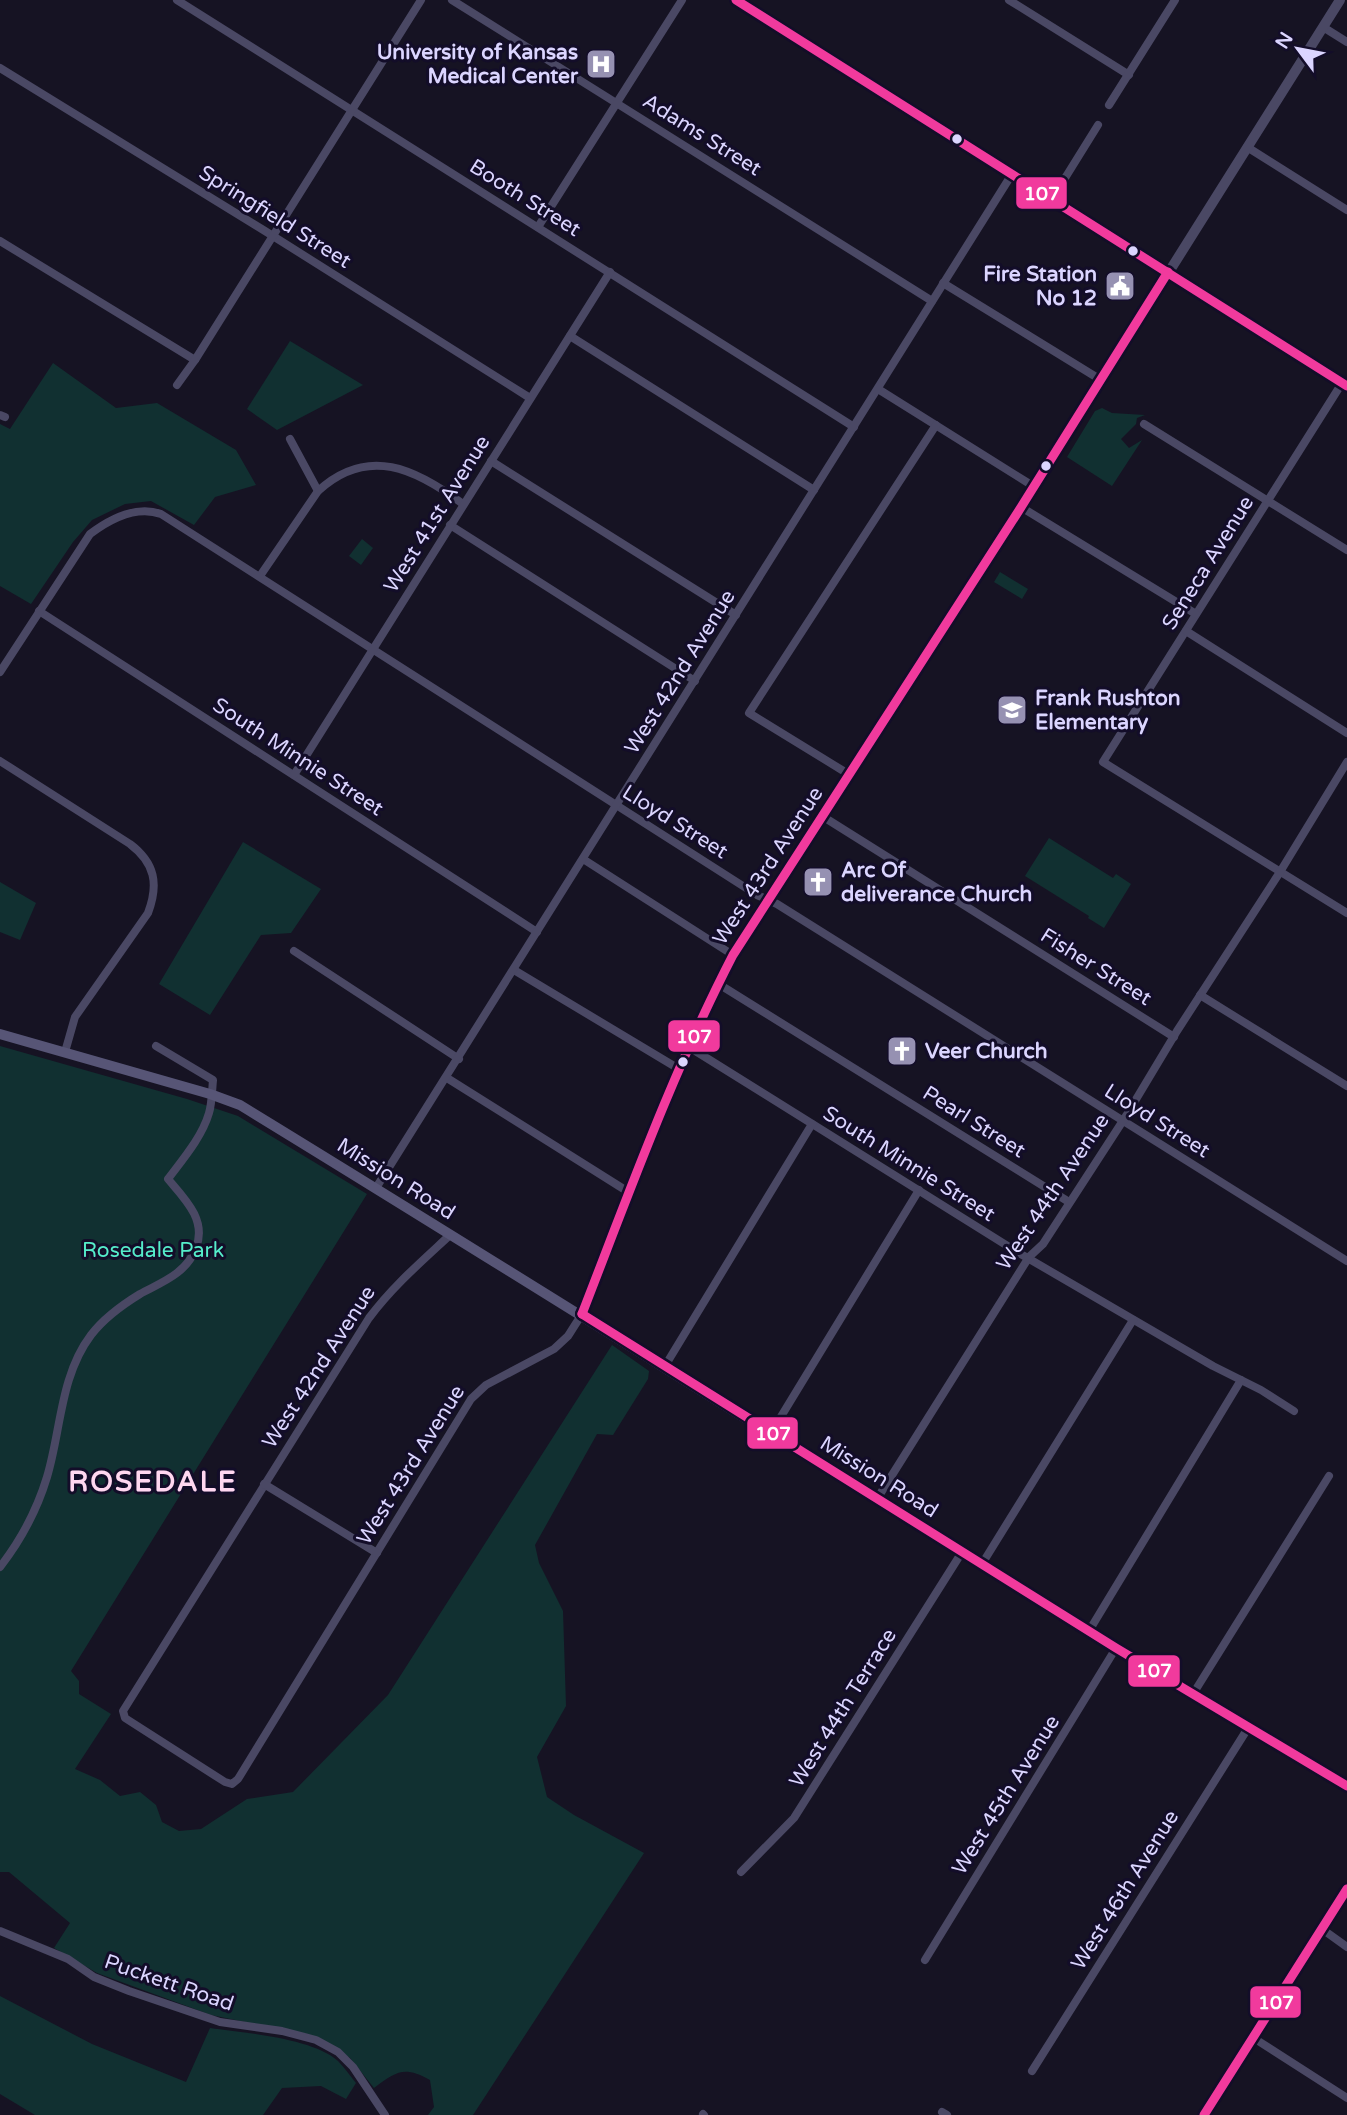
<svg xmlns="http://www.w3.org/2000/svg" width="1347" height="2115" font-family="'Varela Round',sans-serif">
  <rect width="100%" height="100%" fill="#161323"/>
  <g fill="#113031">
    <polygon points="290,341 363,385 277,430 247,409"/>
    <polygon points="53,363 116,408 157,403 236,450 256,485 215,497 194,525 151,501 125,504 92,520 73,542 31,604 0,586 0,424 10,429"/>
    <polygon points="1102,408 1112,413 1145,415 1137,418 1136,424 1121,439 1129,448 1142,440 1112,486 1067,457 1095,411"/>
    <polygon points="362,539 373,548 361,565 349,556"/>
    <polygon points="1000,572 1028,589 1022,599 994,582"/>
    <polygon points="1049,838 1113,878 1116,874 1131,884 1104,928 1088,918 1089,916 1025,876"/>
    <polygon points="243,842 321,889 291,933 261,935 210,1015 159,984"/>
    <polygon points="0,882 36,903 20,940 0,932"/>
    <path d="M0 1046 187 1099 238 1116 367 1194 71 1671 79 1681V1694L111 1714 75 1769 100 1780 120 1796 140 1792 156 1805 162 1822 179 1831 201 1829 247 1799 293 1792 388 1695 612 1345 649 1371 648 1379 613 1435 597 1434 535 1545 539 1563 563 1611 566 1706 537 1757 547 1797 574 1815 644 1853 473 2115H428L434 2107 430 2080C404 2066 397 2071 374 2088L350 2058 317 2037 211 2015 97 1973 54 1948 70 1923 9 1872H0Z"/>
    <path d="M0 1996 92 2044 186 2082 210 2028C245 2033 312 2038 338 2061 345 2068 350 2076 356 2083L346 2099 321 2086 282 2088 263 2115H35L0 2094Z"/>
  </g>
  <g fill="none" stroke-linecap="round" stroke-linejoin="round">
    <g stroke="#4a4864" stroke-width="8">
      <polyline points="177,0 854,427"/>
      <polyline points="452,0 932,301"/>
      <polyline points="1009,0 1129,75"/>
      <polyline points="1323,27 1347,42"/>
      <polyline points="0,68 265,231 530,398"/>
      <polyline points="1109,105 1175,0"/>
      <polyline points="1247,147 1347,210"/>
      <polyline points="1052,199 1098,125"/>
      <polyline points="538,227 682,0"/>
      <polyline points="0,241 195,360"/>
      <polyline points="943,283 1101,380"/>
      <polyline points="570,336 814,490"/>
      <polyline points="1342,383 1103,762 1347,913"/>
      <polyline points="177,385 195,360 421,0"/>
      <polyline points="878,389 1033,486"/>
      <polyline points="0,415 5,417"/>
      <polyline points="1144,424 1347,550"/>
      <polyline points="290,439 318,491"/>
      <polyline points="491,461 736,615"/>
      <polyline points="1021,507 1196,614"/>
      <polyline points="450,525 695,681"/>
      <path d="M260 576 318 491C368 445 416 469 463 504"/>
      <polyline points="39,611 537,932"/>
      <polyline points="1186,631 1347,733"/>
      <path d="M0 672 90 534C110 519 136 505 161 514L757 895 777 904 1347 1261"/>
      <path d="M0 761 130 844C155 863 159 884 148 913L75 1017 65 1052"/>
      <polyline points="294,775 610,272"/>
      <polyline points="850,775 749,713 936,425"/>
      <polyline points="822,816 1174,1037"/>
      <polyline points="583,859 733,955"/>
      <polyline points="294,951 459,1059"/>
      <polyline points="514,970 679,1069"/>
      <polyline points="717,983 1069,1202"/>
      <polyline points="1200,995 1347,1086"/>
      <polyline points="689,1047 1019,1253 1213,1366 1261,1390 1294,1411"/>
      <polyline points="447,1078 630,1193"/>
      <polyline points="376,1188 1012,174"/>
      <path d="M450 1235C421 1262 393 1286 369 1318L123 1711 125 1718 225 1782 232 1784 238 1779 471 1399 486 1385 554 1349 568 1336 582 1314"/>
      <polyline points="665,1366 812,1124"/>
      <polyline points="771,1433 919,1190"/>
      <polyline points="264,1484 377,1553"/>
      <polyline points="877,1499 1029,1257 1043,1244 1126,1116 1177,1031 1280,872 1347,762"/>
      <polyline points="982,1564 1133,1320"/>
      <path d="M0 1567C21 1540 37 1510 47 1477 61 1431 60 1376 91 1335 104 1318 122 1305 140 1294 162 1282 186 1274 196 1248 207 1220 185 1199 168 1179 183 1159 202 1137 209 1113 212 1103 212 1090 213 1080L156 1046"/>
      <polyline points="1089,1631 1241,1380"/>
      <polyline points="1193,1694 1329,1476"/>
      <polyline points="741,1872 794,1818 962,1552"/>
      <polyline points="1322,1929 1347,1947"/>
      <polyline points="0,1931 68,1959 94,1977 129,1991 220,2022 282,2031 316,2040 338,2052 353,2067 385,2115"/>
      <polyline points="925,1960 1116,1648"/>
      <polyline points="1252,2037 1347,2098"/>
      <polyline points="1032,2071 1248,1728"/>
      <polyline points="942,2112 947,2115"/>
      <polyline points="703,2114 704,2115"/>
    </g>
    <g stroke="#4a4864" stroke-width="10">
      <path d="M582 1314C630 1194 671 1068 733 955L1018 512 1340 0"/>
      <polyline points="1204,2115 1347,1889"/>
    </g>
    <path stroke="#575576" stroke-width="10" d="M0 1034 210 1094 240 1105C610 1331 974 1565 1347 1786"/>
    <polyline stroke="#5f5375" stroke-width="12" points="736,0 1347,386"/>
    <g stroke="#130d29" stroke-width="14">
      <g id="bus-1">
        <polyline points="736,0 1347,386"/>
        <path d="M582 1314C629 1193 673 1071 733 955L1018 512 1168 272"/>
        <polyline points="582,1314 1116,1648 1347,1786"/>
        <polyline points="1204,2115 1347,1889"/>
      </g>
    </g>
    <use href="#bus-1" stroke="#f13a9d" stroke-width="9"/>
  </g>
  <defs>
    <g id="hospital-square" transform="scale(1.575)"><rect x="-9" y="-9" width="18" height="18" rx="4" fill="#9691b2" stroke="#130d29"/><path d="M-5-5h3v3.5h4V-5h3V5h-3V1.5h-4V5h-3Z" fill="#fff"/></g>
    <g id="civic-square" transform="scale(1.575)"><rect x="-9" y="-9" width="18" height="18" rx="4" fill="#9691b2" stroke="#130d29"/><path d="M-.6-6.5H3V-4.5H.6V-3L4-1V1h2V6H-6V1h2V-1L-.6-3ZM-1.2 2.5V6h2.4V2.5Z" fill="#fff"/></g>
    <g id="school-square" transform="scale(1.575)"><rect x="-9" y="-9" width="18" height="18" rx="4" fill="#9691b2" stroke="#130d29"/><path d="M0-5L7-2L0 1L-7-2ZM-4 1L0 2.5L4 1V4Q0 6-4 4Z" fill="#fff"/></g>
    <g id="church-square" transform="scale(1.575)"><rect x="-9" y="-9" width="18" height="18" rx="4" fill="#9691b2" stroke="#130d29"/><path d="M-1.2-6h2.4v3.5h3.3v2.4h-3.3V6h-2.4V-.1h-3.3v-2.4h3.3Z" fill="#fff"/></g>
  </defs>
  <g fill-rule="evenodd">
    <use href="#hospital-square" x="601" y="64"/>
    <use href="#civic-square" x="1120" y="286"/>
    <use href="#school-square" x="1012" y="710"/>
    <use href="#church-square" x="818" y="882"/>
    <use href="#church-square" x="902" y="1051"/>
  </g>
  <g fill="#dbd5ff" stroke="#130d29" stroke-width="2.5">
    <circle cx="957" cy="139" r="6"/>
    <circle cx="1133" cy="251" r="6"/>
    <circle cx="1046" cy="466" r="6"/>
    <circle cx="683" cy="1062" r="6"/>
  </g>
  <g text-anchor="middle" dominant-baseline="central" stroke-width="6" stroke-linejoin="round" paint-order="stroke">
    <g font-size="21" font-weight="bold" fill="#dbd5ff" stroke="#130d29" text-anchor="start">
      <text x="578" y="52" text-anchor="end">University of Kansas<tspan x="578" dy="24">Medical Center</tspan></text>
      <text x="1097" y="274" text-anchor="end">Fire Station<tspan x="1097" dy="24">No 12</tspan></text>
      <text x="1035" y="698">Frank Rushton<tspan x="1035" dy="24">Elementary</tspan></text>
      <text x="841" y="870">Arc Of<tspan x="841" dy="24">deliverance Church</tspan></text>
      <text x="925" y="1051">Veer Church</text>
    </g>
    <g font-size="21" fill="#dbd5ff" stroke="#130d29">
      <text transform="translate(702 135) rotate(32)">Adams Street</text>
      <text transform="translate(525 198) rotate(32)">Booth Street</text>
      <text transform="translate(275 217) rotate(32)">Springfield Street</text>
      <text transform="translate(437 514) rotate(-58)">West 41st Avenue</text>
      <text transform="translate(1208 563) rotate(-58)">Seneca Avenue</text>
      <text transform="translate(680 672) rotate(-58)">West 42nd Avenue</text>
      <text transform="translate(298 757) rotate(33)">South Minnie Street</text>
      <text transform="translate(675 822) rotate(32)">Lloyd Street</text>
      <text transform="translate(768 866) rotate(-57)">West 43rd Avenue</text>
      <text transform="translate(1096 967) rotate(32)">Fisher Street</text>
      <text transform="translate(1157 1121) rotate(32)">Lloyd Street</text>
      <text transform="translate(974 1122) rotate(32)">Pearl Street</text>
      <text transform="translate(909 1164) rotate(32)">South Minnie Street</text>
      <text transform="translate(396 1179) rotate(32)">Mission Road</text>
      <text transform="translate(1053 1192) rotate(-56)">West 44th Avenue</text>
      <text transform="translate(319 1367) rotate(-57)">West 42nd Avenue</text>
      <text transform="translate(411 1465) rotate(-58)">West 43rd Avenue</text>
      <text transform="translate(879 1477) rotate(32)">Mission Road</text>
      <text transform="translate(843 1708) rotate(-58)">West 44th Terrace</text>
      <text transform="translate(1006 1795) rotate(-58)">West 45th Avenue</text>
      <text transform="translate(1125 1890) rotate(-58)">West 46th Avenue</text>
      <text transform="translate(169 1983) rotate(19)">Puckett Road</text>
    </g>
    <g font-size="21" fill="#55ecca" stroke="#130d29">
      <text x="153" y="1250">Rosedale Park</text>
    </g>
    <g font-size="28" font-weight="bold" letter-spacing="2" fill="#ffd7f0" stroke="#130d29">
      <text x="153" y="1482">ROSEDALE</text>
    </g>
  </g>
  <g stroke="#130d29" stroke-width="2.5">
    <rect x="1015" y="176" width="53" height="34" rx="7" fill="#f13a9d"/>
    <rect x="667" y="1019" width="54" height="34" rx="7" fill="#f13a9d"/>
    <rect x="746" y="1416" width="53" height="34" rx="7" fill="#f13a9d"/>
    <rect x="1127" y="1654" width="54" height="34" rx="7" fill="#f13a9d"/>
    <rect x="1249" y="1985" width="53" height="34" rx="7" fill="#f13a9d"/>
  </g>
  <g font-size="19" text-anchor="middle" font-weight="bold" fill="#fff">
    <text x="1042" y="200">107</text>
    <text x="694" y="1043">107</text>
    <text x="773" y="1440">107</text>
    <text x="1154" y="1677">107</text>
    <text x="1276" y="2009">107</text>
  </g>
  <g transform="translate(1298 49) rotate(302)" stroke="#130d29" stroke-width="5" paint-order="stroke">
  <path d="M0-5L12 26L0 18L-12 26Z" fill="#dbd5ff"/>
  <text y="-10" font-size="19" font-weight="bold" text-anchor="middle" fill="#dbd5ff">N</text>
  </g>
</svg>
